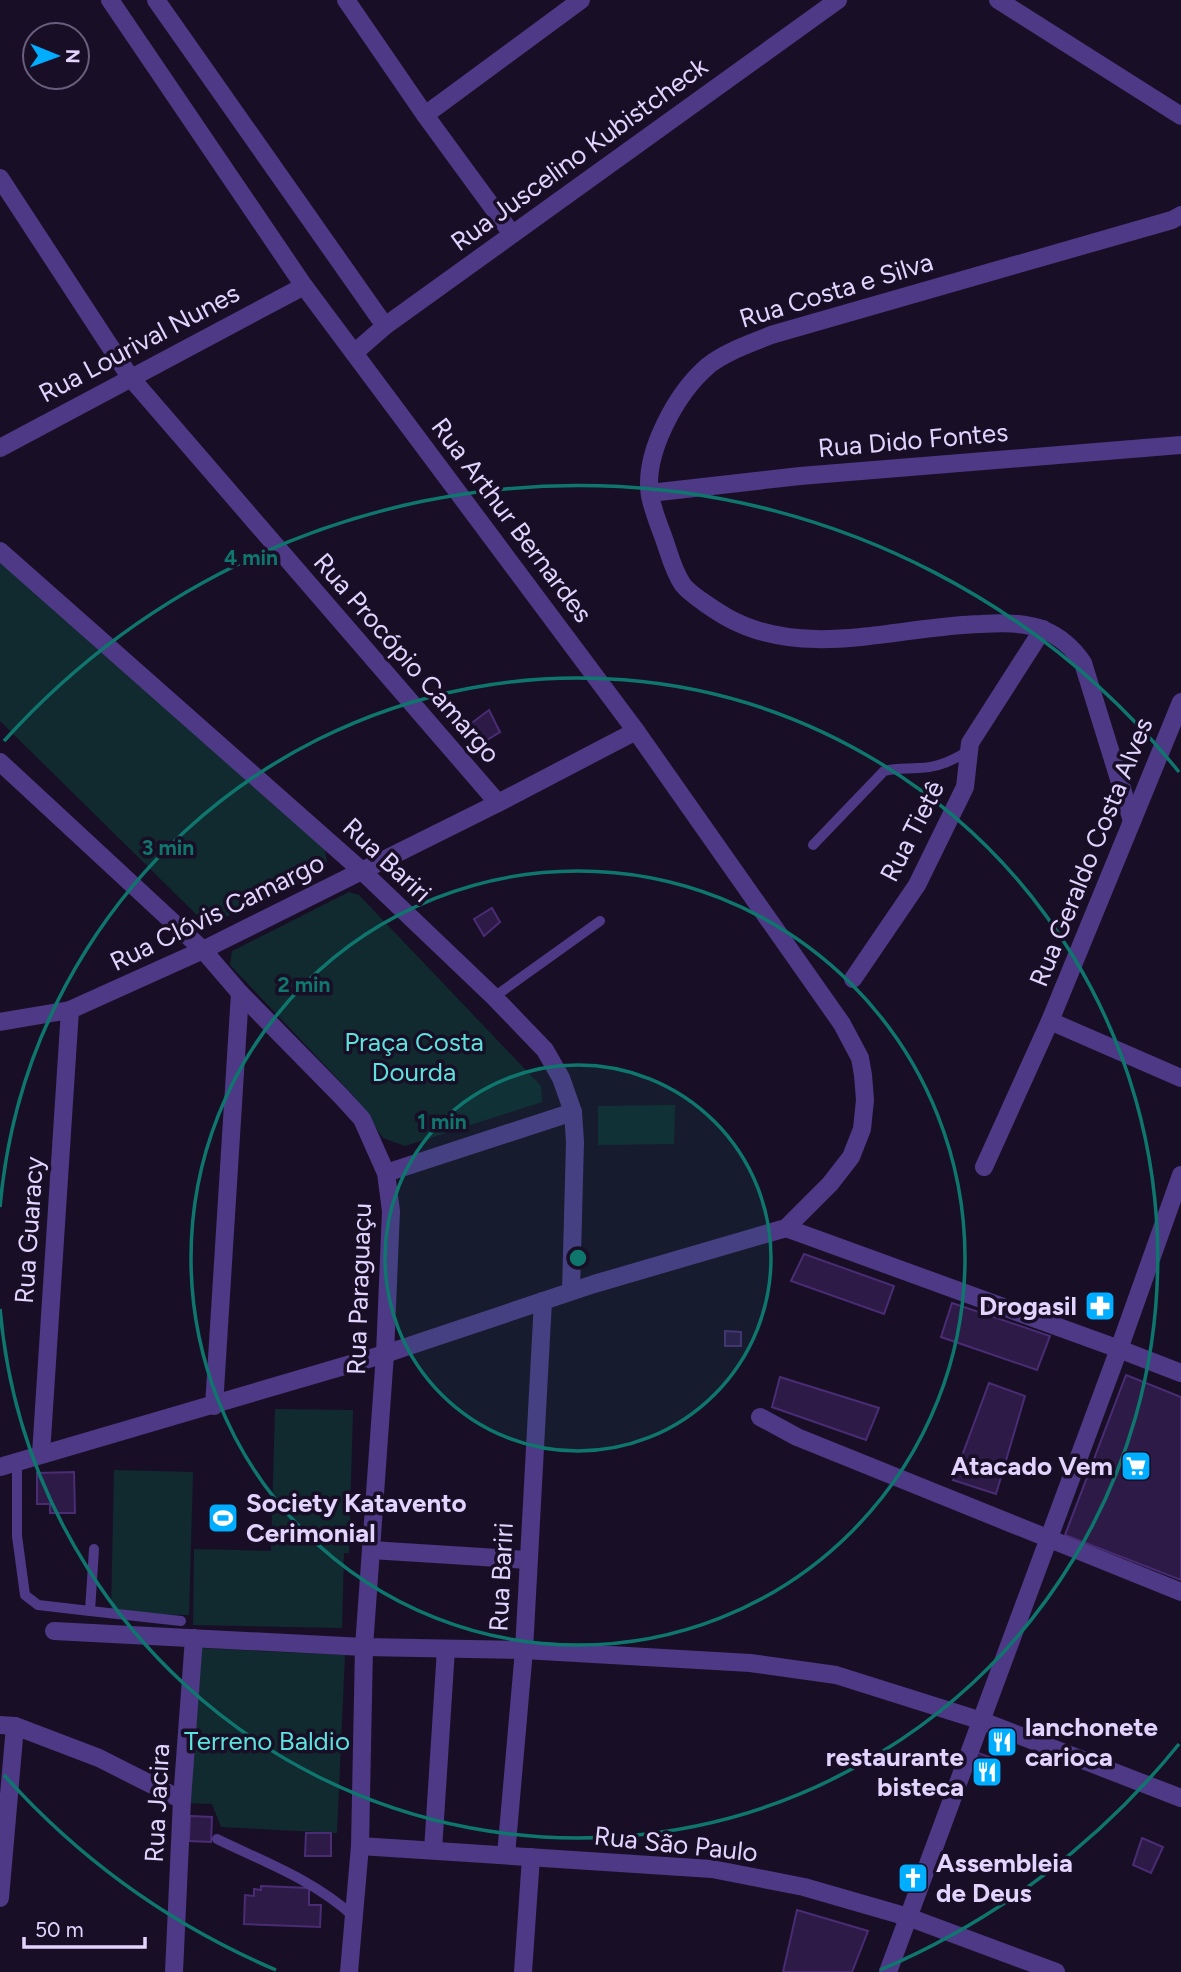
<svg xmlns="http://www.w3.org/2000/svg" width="1181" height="1972" font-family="Figtree,sans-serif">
  <rect width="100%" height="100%" fill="#180f26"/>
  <g fill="#112a30">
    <polygon points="0,549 324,846 327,861 321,872 217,921 200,918 0,721"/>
    <polygon points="349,892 359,895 541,1086 542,1102 405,1146 383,1138 353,1095 230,965 232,951"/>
    <polygon points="675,1105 674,1144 598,1145 598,1106"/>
    <polygon points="275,1409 353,1410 349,1553 344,1553 342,1628 193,1625 194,1549 271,1551"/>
    <polygon points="114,1470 193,1472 189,1615 111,1613"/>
    <polygon points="198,1648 345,1655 337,1833 221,1827 212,1804 188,1803"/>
  </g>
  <g fill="#2d1a47" stroke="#4a2c74" stroke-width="2">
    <polygon points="489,710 500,732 480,744 469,725"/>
    <polygon points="492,908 500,922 484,936 474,919"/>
    <polygon points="804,1254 894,1286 884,1314 791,1281"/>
    <polygon points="952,1303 1050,1336 1037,1370 941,1337"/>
    <polygon points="725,1331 741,1332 741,1346 725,1346"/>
    <polygon points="1126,1375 1181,1397 1181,1580 1065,1535"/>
    <polygon points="780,1377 879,1408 866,1440 772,1407"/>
    <polygon points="989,1383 1025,1396 996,1494 953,1480"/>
    <polygon points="74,1472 75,1513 50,1513 50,1504 37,1504 37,1473"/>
    <polygon points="973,1751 992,1758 985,1778 968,1769"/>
    <polygon points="190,1816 212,1817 211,1842 189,1841"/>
    <polygon points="306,1833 331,1833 331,1856 305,1856"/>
    <polygon points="1142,1838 1163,1847 1151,1873 1133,1865"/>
    <polygon points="261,1886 309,1888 309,1905 321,1905 320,1927 244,1924 245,1895 254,1896 254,1889 261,1890"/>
    <polygon points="797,1910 868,1931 852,1972 783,1972"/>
  </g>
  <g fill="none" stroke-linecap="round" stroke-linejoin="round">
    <g stroke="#4d3986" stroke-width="10">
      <path d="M813 845 884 771C897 768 906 769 919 768 937 768 954 760 968 751"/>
      <polyline points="494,997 600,921"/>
      <polyline points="17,1462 17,1536 25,1595 38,1605 90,1611 94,1549"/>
      <polyline points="90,1611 181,1621"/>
      <path d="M217 1839C264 1862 314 1880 353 1916"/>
    </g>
    <g stroke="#4d3986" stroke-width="18">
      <polyline points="156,0 385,326"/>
      <polyline points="346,0 425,115 512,234"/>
      <polyline points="998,0 1181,116"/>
      <polyline points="425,115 581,0"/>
      <polyline points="0,178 130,377 498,803"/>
      <polyline points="354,353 385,326 838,0"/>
      <polyline points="0,448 304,286"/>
      <polyline points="650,493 800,476 1181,445"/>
      <polyline points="0,551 362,871 494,997 545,1050 561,1078 573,1112 575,1142 571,1291"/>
      <polyline points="0,762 203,950 240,993 341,1096 362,1119 386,1173 391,1211 385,1354 364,1647 360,1846 349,1972"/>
      <path d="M1132 821 1083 663C1073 648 1061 637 1044 630 1025 622 1000 623 981 624 899 626 807 660 730 619 719 613 691 595 683 585 673 571 669 552 663 536 658 523 653 510 650 496 643 453 677 392 709 365 727 351 750 344 771 335L1172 220 1181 215"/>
      <polyline points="853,979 917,885 965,787 970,743 1043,629"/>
      <polyline points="1050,1021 1181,1078"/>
      <polyline points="0,1022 70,1010 203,950 498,803 636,731"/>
      <polyline points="984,1167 1050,1021 1181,702"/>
      <polyline points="386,1173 573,1112"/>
      <polyline points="786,1228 1119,1349"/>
      <polyline points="214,1406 240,993"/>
      <polyline points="760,1417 797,1437 1181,1592"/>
      <polyline points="41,1454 70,1010"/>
      <polyline points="0,1467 385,1354 594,1284 786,1228 830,1184 851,1157 862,1129 865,1100 863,1075 860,1058 842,1024 636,731 304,286 110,0"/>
      <polyline points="371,1550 528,1560"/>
      <polyline points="54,1631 364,1647 524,1650 750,1663 836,1675 982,1721 1181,1798"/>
      <polyline points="0,1725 15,1726 99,1758 182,1800"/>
      <polyline points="360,1846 712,1869 804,1887 908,1917 1056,1972"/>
      <polyline points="433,1850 446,1649"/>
      <polyline points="506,1855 524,1650 543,1301"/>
      <polyline points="0,1898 15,1726"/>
      <polyline points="174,1972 182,1800 194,1638"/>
      <polyline points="523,1972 531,1857"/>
    </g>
    <g stroke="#4d3986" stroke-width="18">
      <polyline points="1119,1349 1181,1373"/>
      <polyline points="888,1972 1119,1349 1181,1175"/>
    </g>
  </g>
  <circle cx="578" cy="1258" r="193" fill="#0f766e" fill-opacity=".12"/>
  <g fill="none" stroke="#0f766e" stroke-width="3.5">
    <circle cx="578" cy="1258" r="193"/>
    <circle cx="578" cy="1258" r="387"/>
    <path d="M0 1207A580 580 0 1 1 0 1309"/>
    <path d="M1179 1744A773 773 0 0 1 880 1970M276 1970A773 773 0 0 1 4 1775M4 741A773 773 0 0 1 1179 772"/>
  </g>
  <defs>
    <g id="pharmacy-square" transform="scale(1.575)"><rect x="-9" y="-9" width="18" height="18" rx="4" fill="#00adff" stroke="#180f26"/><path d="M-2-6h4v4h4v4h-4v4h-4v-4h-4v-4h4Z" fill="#fff"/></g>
    <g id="supermarket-square" transform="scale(1.575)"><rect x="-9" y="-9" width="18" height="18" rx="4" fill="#00adff" stroke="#180f26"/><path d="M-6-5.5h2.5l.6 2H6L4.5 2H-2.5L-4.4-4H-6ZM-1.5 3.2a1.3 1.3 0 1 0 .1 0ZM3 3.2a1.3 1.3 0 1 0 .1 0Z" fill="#fff"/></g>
    <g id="stadium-square" transform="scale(1.575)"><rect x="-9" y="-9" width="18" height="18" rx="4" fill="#00adff" stroke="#180f26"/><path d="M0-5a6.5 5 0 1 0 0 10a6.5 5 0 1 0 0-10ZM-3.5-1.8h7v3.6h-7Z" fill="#fff"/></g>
    <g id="restaurant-square" transform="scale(1.575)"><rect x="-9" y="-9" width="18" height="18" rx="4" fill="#00adff" stroke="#180f26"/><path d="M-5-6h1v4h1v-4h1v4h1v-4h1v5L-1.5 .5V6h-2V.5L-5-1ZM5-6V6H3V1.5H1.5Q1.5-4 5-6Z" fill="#fff"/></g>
    <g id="church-square" transform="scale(1.575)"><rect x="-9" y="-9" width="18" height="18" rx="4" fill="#00adff" stroke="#180f26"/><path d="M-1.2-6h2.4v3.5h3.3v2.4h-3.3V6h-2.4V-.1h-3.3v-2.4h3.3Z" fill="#fff"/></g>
  </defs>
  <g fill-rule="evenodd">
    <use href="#pharmacy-square" x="1100" y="1306"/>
    <use href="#supermarket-square" x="1136" y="1466"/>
    <use href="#stadium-square" x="223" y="1518"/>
    <use href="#restaurant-square" x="1002" y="1742"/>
    <use href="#restaurant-square" x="987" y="1772"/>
    <use href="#church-square" x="913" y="1878"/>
  </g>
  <g text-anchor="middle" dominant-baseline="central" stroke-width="7" stroke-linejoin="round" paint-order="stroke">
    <g font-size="26" fill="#e2d4ff" stroke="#180f26">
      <text transform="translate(579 154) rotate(-36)">Rua Juscelino Kubistcheck</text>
      <text transform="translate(836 290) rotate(-17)">Rua Costa e Silva</text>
      <text transform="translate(139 343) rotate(-28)">Rua Lourival Nunes</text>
      <text transform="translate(913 440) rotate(-5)">Rua Dido Fontes</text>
      <text transform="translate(512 520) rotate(53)">Rua Arthur Bernardes</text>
      <text transform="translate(407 658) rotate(49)">Rua Procópio Camargo</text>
      <text transform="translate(912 831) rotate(-63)">Rua Tietê</text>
      <text transform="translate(1091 852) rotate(-68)">Rua Geraldo Costa Alves</text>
      <text transform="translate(387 860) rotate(43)">Rua Bariri</text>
      <text transform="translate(217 912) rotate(-26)">Rua Clóvis Camargo</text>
      <text transform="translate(29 1230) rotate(-86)">Rua Guaracy</text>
      <text transform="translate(359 1289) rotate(-88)">Rua Paraguaçu</text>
      <text transform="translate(501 1577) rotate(-87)">Rua Bariri</text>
      <text transform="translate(157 1803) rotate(-87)">Rua Jacira</text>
      <text transform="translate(676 1844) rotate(6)">Rua São Paulo</text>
    </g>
    <g font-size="26" fill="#5de2de" stroke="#180f26">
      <text x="414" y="1042">Praça Costa<tspan x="414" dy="30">Dourda</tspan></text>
      <text x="267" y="1741">Terreno Baldio</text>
    </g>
    <g font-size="26" font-weight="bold" fill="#e2d4ff" stroke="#180f26" text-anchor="end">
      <text x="1077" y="1306">Drogasil</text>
      <text x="1113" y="1466">Atacado Vem</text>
      <text x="246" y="1503" text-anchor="start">Society Katavento<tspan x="246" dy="30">Cerimonial</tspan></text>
      <text x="1025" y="1727" text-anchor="start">lanchonete<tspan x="1025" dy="30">carioca</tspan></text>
      <text x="964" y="1757">restaurante<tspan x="964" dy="30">bisteca</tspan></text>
      <text x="936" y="1863" text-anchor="start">Assembleia<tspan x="936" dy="30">de Deus</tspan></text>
    </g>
  </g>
  <circle cx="578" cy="1258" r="10" fill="#0f766e" stroke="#180f26" stroke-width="3.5"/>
  <g font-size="21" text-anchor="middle" font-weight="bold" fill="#0f766e" stroke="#180f26" stroke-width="7" stroke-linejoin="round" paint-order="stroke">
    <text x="251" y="565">4 min</text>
    <text x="168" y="855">3 min</text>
    <text x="304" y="992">2 min</text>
    <text x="442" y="1129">1 min</text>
  </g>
  <g transform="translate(56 56) rotate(91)"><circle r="33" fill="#180f26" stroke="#695e7d" stroke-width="2"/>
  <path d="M0-5L12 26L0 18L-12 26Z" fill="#00adff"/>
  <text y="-10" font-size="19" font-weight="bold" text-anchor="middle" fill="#e2d4ff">N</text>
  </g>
  <path d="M24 1937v10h121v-10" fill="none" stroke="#e2d4ff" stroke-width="3.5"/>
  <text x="35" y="1937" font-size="21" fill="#e2d4ff" stroke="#180f26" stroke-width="5" paint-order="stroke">50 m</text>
</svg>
